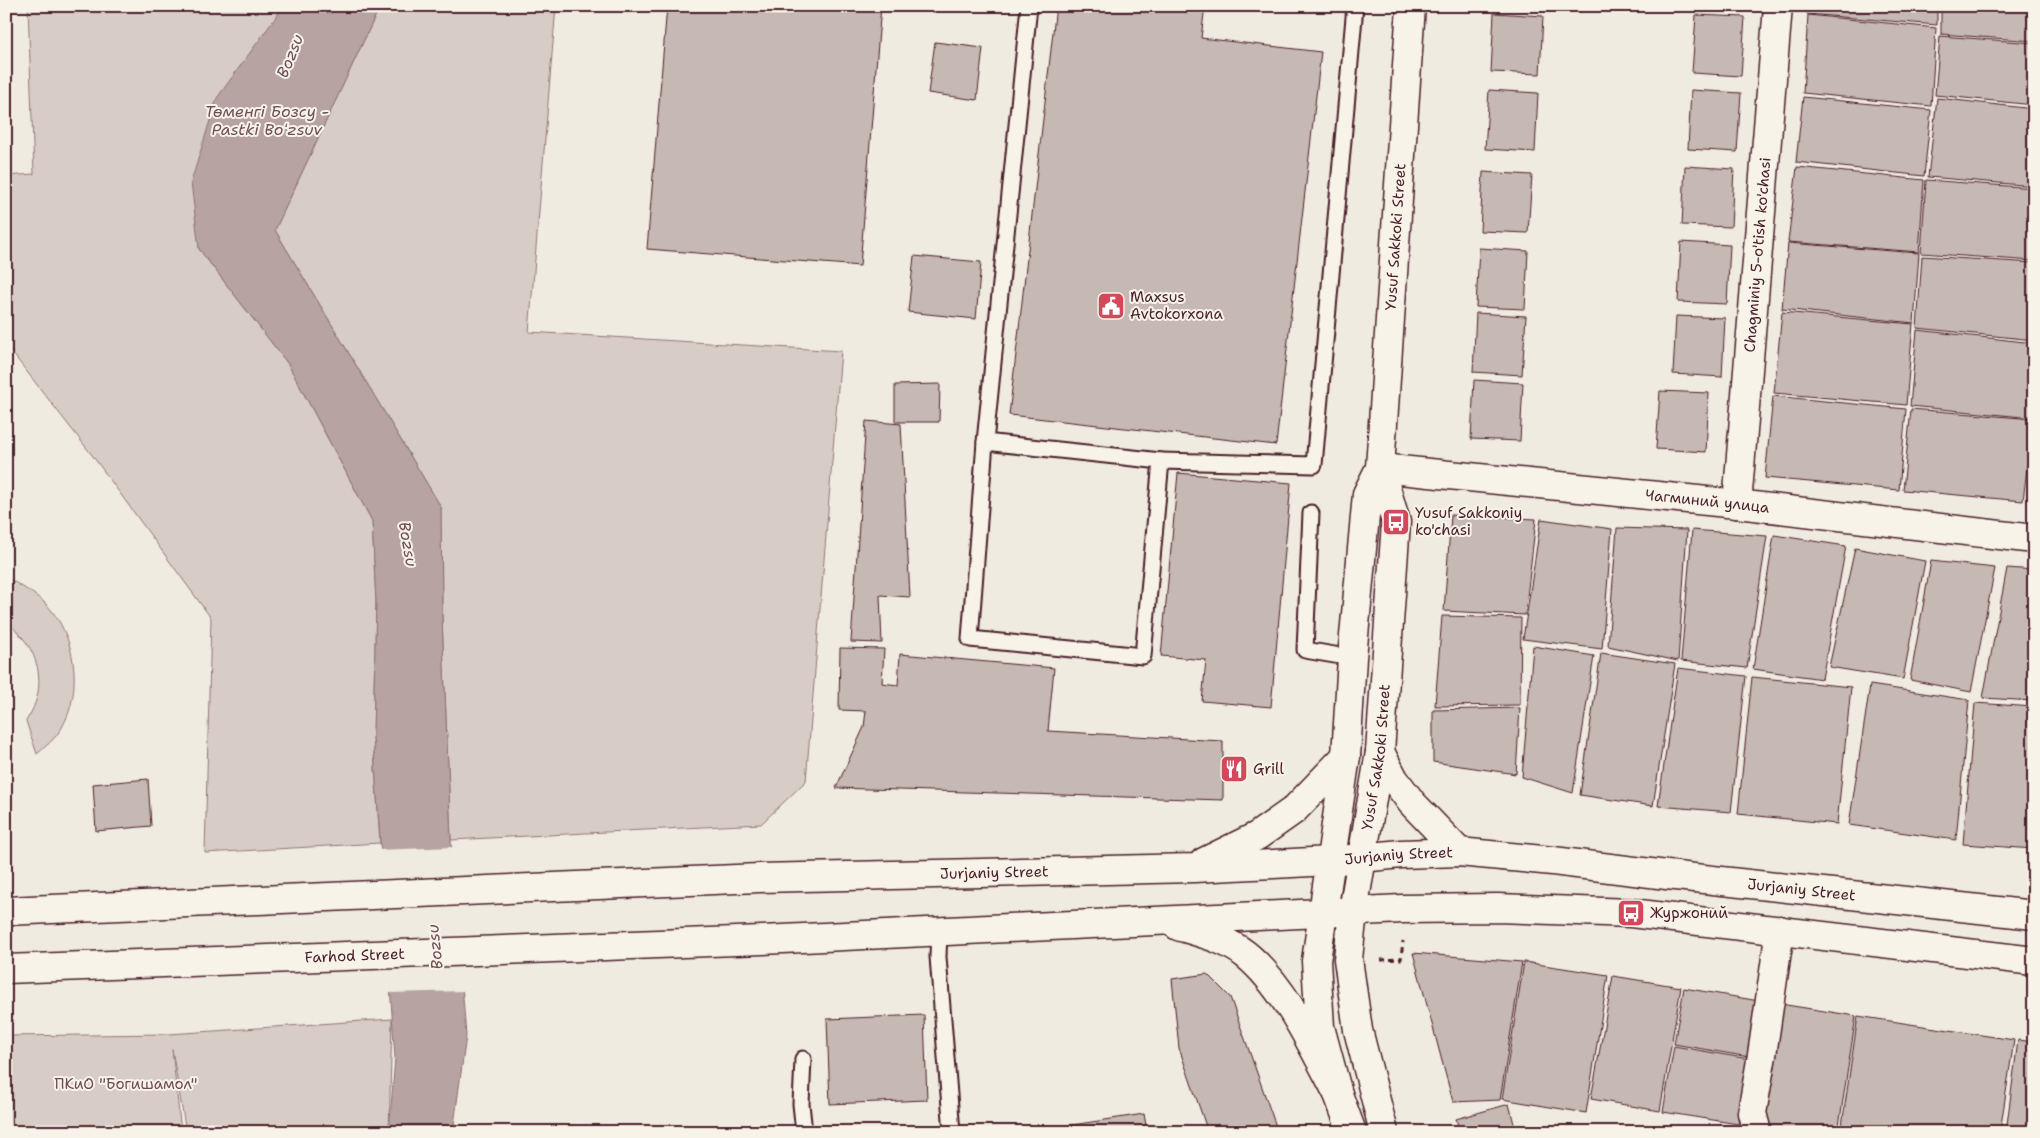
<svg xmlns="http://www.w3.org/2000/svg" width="2040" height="1138" font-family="'Shantell Sans',sans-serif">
  <rect width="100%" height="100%" fill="#f0ebe0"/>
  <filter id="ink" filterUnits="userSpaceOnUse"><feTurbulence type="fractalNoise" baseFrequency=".02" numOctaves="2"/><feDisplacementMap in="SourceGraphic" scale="10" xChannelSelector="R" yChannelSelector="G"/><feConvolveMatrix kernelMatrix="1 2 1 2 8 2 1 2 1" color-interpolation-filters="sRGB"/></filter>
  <g filter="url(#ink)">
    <g fill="#d8cdc6" stroke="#917678">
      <polygon points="28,6 281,6 199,249 288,364 372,521 376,602 373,737 380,843 205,853 211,618 92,455 6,345 6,176 34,174"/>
      <polygon points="380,6 556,6 529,332 841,351 806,781 761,824 451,840 442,618 441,507 275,230"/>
      <path d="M6 577C19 585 34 593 45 603 76 634 84 691 61 729 55 739 46 746 37 754L26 721C50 686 39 646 6 622Z"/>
      <polygon points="392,1019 389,1132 186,1132 172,1049 181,1132 6,1132 6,1036 169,1034"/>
    </g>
    <polygon fill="#b7a4a2" stroke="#8b6f72" points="281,6 380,6 275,230 441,507 442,618 451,840 466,1036 453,1132 389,1132 395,1058 373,737 376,602 372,521 288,364 199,249 191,182 217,98 281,10"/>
    <polygon fill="#f0ebe0" points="454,847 465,991 388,993 378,850"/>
    <g fill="#c6b8b3" stroke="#4a1f2b">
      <polygon points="667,6 881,6 860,266 647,249"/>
      <polygon points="1056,6 1205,6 1201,38 1321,52 1276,445 1009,415"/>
      <polygon points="1807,6 1937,6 1937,25 1807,14"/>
      <polygon points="1941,6 2034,6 2034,41 1941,34"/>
      <polygon points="1494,13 1543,16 1540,74 1491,72"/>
      <polygon points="1696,15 1745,17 1741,76 1692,73"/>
      <polygon points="1808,15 1936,28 1931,106 1803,93"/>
      <polygon points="1940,36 2034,43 2034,105 1935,95"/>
      <polygon points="935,42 983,48 977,100 928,93"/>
      <polygon points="1489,90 1538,93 1535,152 1485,149"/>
      <polygon points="1691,90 1741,93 1737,152 1688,149"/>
      <polygon points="1803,97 1931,110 1924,176 1796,162"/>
      <polygon points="1937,98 2034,109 2034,186 1928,177"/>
      <polygon points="1685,166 1734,169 1731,227 1682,225"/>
      <polygon points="1797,167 1924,180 1919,252 1788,242"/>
      <polygon points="1483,172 1532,175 1528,233 1480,231"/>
      <polygon points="1926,180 2034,188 2034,261 1921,253"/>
      <polygon points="1681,242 1730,245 1727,304 1678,302"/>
      <polygon points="1788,243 1919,253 1914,323 1782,309"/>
      <polygon points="1479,248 1528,251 1525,309 1476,307"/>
      <polygon points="914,256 981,262 976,319 908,312"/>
      <polygon points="1922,256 2034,263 2034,340 1917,328"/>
      <polygon points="1782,312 1913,324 1906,405 1774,393"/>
      <polygon points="1476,313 1526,316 1522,375 1473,372"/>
      <polygon points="1676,316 1725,318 1722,377 1673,374"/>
      <polygon points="1917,330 2034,343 2033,418 1910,406"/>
      <polygon points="1474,380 1523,383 1520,441 1471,439"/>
      <polygon points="940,384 939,422 895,422 895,385"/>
      <polygon points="1660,391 1709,393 1706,452 1656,449"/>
      <polygon points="1773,396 1906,409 1899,490 1765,478"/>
      <polygon points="1911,409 2033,419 2023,501 1903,490"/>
      <polygon points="866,421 901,424 910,597 880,595 882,643 851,642"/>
      <polygon points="1178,473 1291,483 1271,707 1202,701 1206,660 1161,656"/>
      <polygon points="1451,515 1536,519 1525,615 1444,611"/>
      <polygon points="1541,519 1612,529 1602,649 1523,639"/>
      <polygon points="1617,528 1687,530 1678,661 1608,646"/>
      <polygon points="1692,530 1767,536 1747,668 1681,661"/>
      <polygon points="1774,535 1846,546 1822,679 1753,669"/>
      <polygon points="1855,548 1925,561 1903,679 1829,667"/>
      <polygon points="1931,561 1995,568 1971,692 1910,680"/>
      <polygon points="2007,568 2034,570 2034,701 1983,698"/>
      <polygon points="1442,616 1521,618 1520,705 1435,706"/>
      <polygon points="1533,646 1594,656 1573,793 1522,777"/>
      <polygon points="840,648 884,649 882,683 898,685 900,654 1054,668 1048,731 1223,741 1223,800 836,788 864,727 866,711 839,710"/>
      <polygon points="1601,653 1675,664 1653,806 1580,795"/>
      <polygon points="1678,668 1746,676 1731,812 1658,806"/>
      <polygon points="1752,677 1851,687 1837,824 1738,814"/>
      <polygon points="1870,685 1969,700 1956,840 1849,825"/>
      <polygon points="1975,703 2034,707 2034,849 1963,844"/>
      <polygon points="1520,708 1516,774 1433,762 1433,710"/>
      <polygon points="148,779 151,826 96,831 93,784"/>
      <polygon points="1413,953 1522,962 1500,1100 1453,1102"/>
      <polygon points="1524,962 1608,975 1586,1113 1502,1099"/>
      <polygon points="1207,974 1230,997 1278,1132 1208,1132 1179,1048 1172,979"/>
      <polygon points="1613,976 1681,987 1660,1111 1591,1099"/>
      <polygon points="1684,988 1759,1001 1749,1057 1674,1044"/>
      <polygon points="1780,1004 1856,1016 1838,1132 1795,1132 1762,1127"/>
      <polygon points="924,1015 927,1100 830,1104 827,1019"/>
      <polygon points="1858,1016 2014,1040 2000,1132 1841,1132"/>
      <polygon points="2018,1040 2034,1042 2034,1132 2006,1132"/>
      <polygon points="1674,1046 1749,1059 1738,1124 1663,1112"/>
      <polygon points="1509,1104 1516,1132 1460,1132 1456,1119"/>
      <polygon points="1144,1114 1147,1132 1026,1132"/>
    </g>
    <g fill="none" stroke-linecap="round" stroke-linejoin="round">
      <g stroke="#4a1f2b" stroke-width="19">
        <g id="service">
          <polyline points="1029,6 985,442 970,639 1143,656 1161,461 1314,465 1355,6"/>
          <polyline points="985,442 1161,461"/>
          <polyline points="1311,513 1305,650 1352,658"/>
          <polyline points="939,931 938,957 952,1132"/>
          <polyline points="803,1059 801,1104 804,1132"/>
        </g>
      </g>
      <g stroke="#4a1f2b" stroke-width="31">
        <g id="minor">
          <path id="s1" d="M1380 468 1737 504 2034 539"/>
          <path id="s2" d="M1737 504 1778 6"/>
          <polyline points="1757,1132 1752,1113 1762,1055 1780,930"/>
        </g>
      </g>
      <g stroke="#4a1f2b" stroke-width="31">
        <g id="secondary">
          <polyline points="1352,1132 1338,1094 1320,1027 1316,961 1346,756 1352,658 1367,494 1380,468"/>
          <path id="s3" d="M1384 1132 1358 1030 1348 959 1353 911 1380 752 1396 522 1380 468 1411 6"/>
        </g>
      </g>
      <g stroke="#4a1f2b" stroke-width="31">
        <g id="primary">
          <polyline points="1380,752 1394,779 1412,803 1459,852"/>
          <polyline points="1204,862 1257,836 1294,810 1346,756"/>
          <path id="s4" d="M6 911 759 878 1194 868 1330 861 1401 854 1459 852 1553 861 1667 875 2034 915"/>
          <path d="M1178 926C1201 933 1226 939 1245 954 1285 986 1314 1049 1338 1094"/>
          <path id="s5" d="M6 969 762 940 1402 909 1497 908 1631 913 2034 961"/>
        </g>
      </g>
      <polyline stroke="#4a1f2b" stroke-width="3" stroke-dasharray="5 4" stroke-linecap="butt" points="1381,960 1401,959 1403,941"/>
      <use href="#service" stroke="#f7f3e8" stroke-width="15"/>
      <use href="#minor" stroke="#f7f3e8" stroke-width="28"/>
      <use href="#secondary" stroke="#f7f3e8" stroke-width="28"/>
      <use href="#primary" stroke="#f7f3e8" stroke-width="28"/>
    </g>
  </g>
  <defs>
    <g id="civic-square" transform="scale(1.4375)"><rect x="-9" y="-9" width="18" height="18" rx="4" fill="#d1495b" stroke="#f7f3e8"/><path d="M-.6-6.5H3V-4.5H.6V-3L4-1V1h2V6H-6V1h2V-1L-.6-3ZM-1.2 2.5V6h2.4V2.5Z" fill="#fff"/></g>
    <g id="bus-square" transform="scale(1.4375)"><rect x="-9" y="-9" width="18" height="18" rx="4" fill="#d1495b" stroke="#f7f3e8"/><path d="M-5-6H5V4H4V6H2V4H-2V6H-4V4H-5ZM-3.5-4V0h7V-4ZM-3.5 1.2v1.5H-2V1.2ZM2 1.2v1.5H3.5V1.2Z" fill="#fff"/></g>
    <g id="restaurant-square" transform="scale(1.4375)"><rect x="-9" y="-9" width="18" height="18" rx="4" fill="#d1495b" stroke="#f7f3e8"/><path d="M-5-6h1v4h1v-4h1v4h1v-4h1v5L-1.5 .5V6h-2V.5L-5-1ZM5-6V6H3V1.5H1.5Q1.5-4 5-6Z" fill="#fff"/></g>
  </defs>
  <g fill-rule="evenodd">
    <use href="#civic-square" x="1111" y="306"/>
    <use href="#bus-square" x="1396" y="522"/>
    <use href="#restaurant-square" x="1234" y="769"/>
    <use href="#bus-square" x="1631" y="913"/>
  </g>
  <g text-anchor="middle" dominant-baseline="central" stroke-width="4" stroke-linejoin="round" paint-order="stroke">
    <g font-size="15" fill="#4a1f2b" stroke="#f7f3e8">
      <text stroke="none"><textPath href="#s3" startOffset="905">Yusuf Sakkoki Street</textPath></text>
      <text stroke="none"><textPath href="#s2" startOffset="250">Chagminiy 5-o'tish ko'chasi</textPath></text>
      <text stroke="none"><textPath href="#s1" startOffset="329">Чагминий улица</textPath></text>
      <text stroke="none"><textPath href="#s3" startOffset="381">Yusuf Sakkoki Street</textPath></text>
      <text stroke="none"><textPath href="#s4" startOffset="1394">Jurjaniy Street</textPath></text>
      <text stroke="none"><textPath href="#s4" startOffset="989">Jurjaniy Street</textPath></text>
      <text stroke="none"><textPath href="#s4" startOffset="1799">Jurjaniy Street</textPath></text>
      <text stroke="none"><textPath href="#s5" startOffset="349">Farhod Street</textPath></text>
    </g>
    <g font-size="15" fill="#4a1f2b" stroke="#f7f3e8" text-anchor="start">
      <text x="1130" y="297">Maxsus<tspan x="1130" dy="17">Avtokorxona</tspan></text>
      <text x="1415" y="513">Yusuf Sakkoniy<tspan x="1415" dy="17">ko'chasi</tspan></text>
      <text x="1253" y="769">Grill</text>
      <text x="1650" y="913">Журжоний</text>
    </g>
    <g font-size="15" fill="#6e4a52" stroke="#f7f3e8">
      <text x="126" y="1084">ПКиО "Богишамол"</text>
    </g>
    <g font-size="16" font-style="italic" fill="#704e55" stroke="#f7f3e8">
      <text transform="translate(290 56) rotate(-68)">Bozsu</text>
      <text x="267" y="111">Төменгі Бозсу -<tspan x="267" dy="18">Pastki Boʻzsuv</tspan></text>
      <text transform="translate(408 544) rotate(80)">Bozsu</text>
      <text transform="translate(435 947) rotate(-96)">Bozsu</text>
    </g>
  </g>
  <rect width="2040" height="1138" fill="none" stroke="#f7f3e8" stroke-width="25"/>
  <rect x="12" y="12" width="2015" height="1113" fill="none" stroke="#4a1f2b" stroke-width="2" filter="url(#ink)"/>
</svg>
